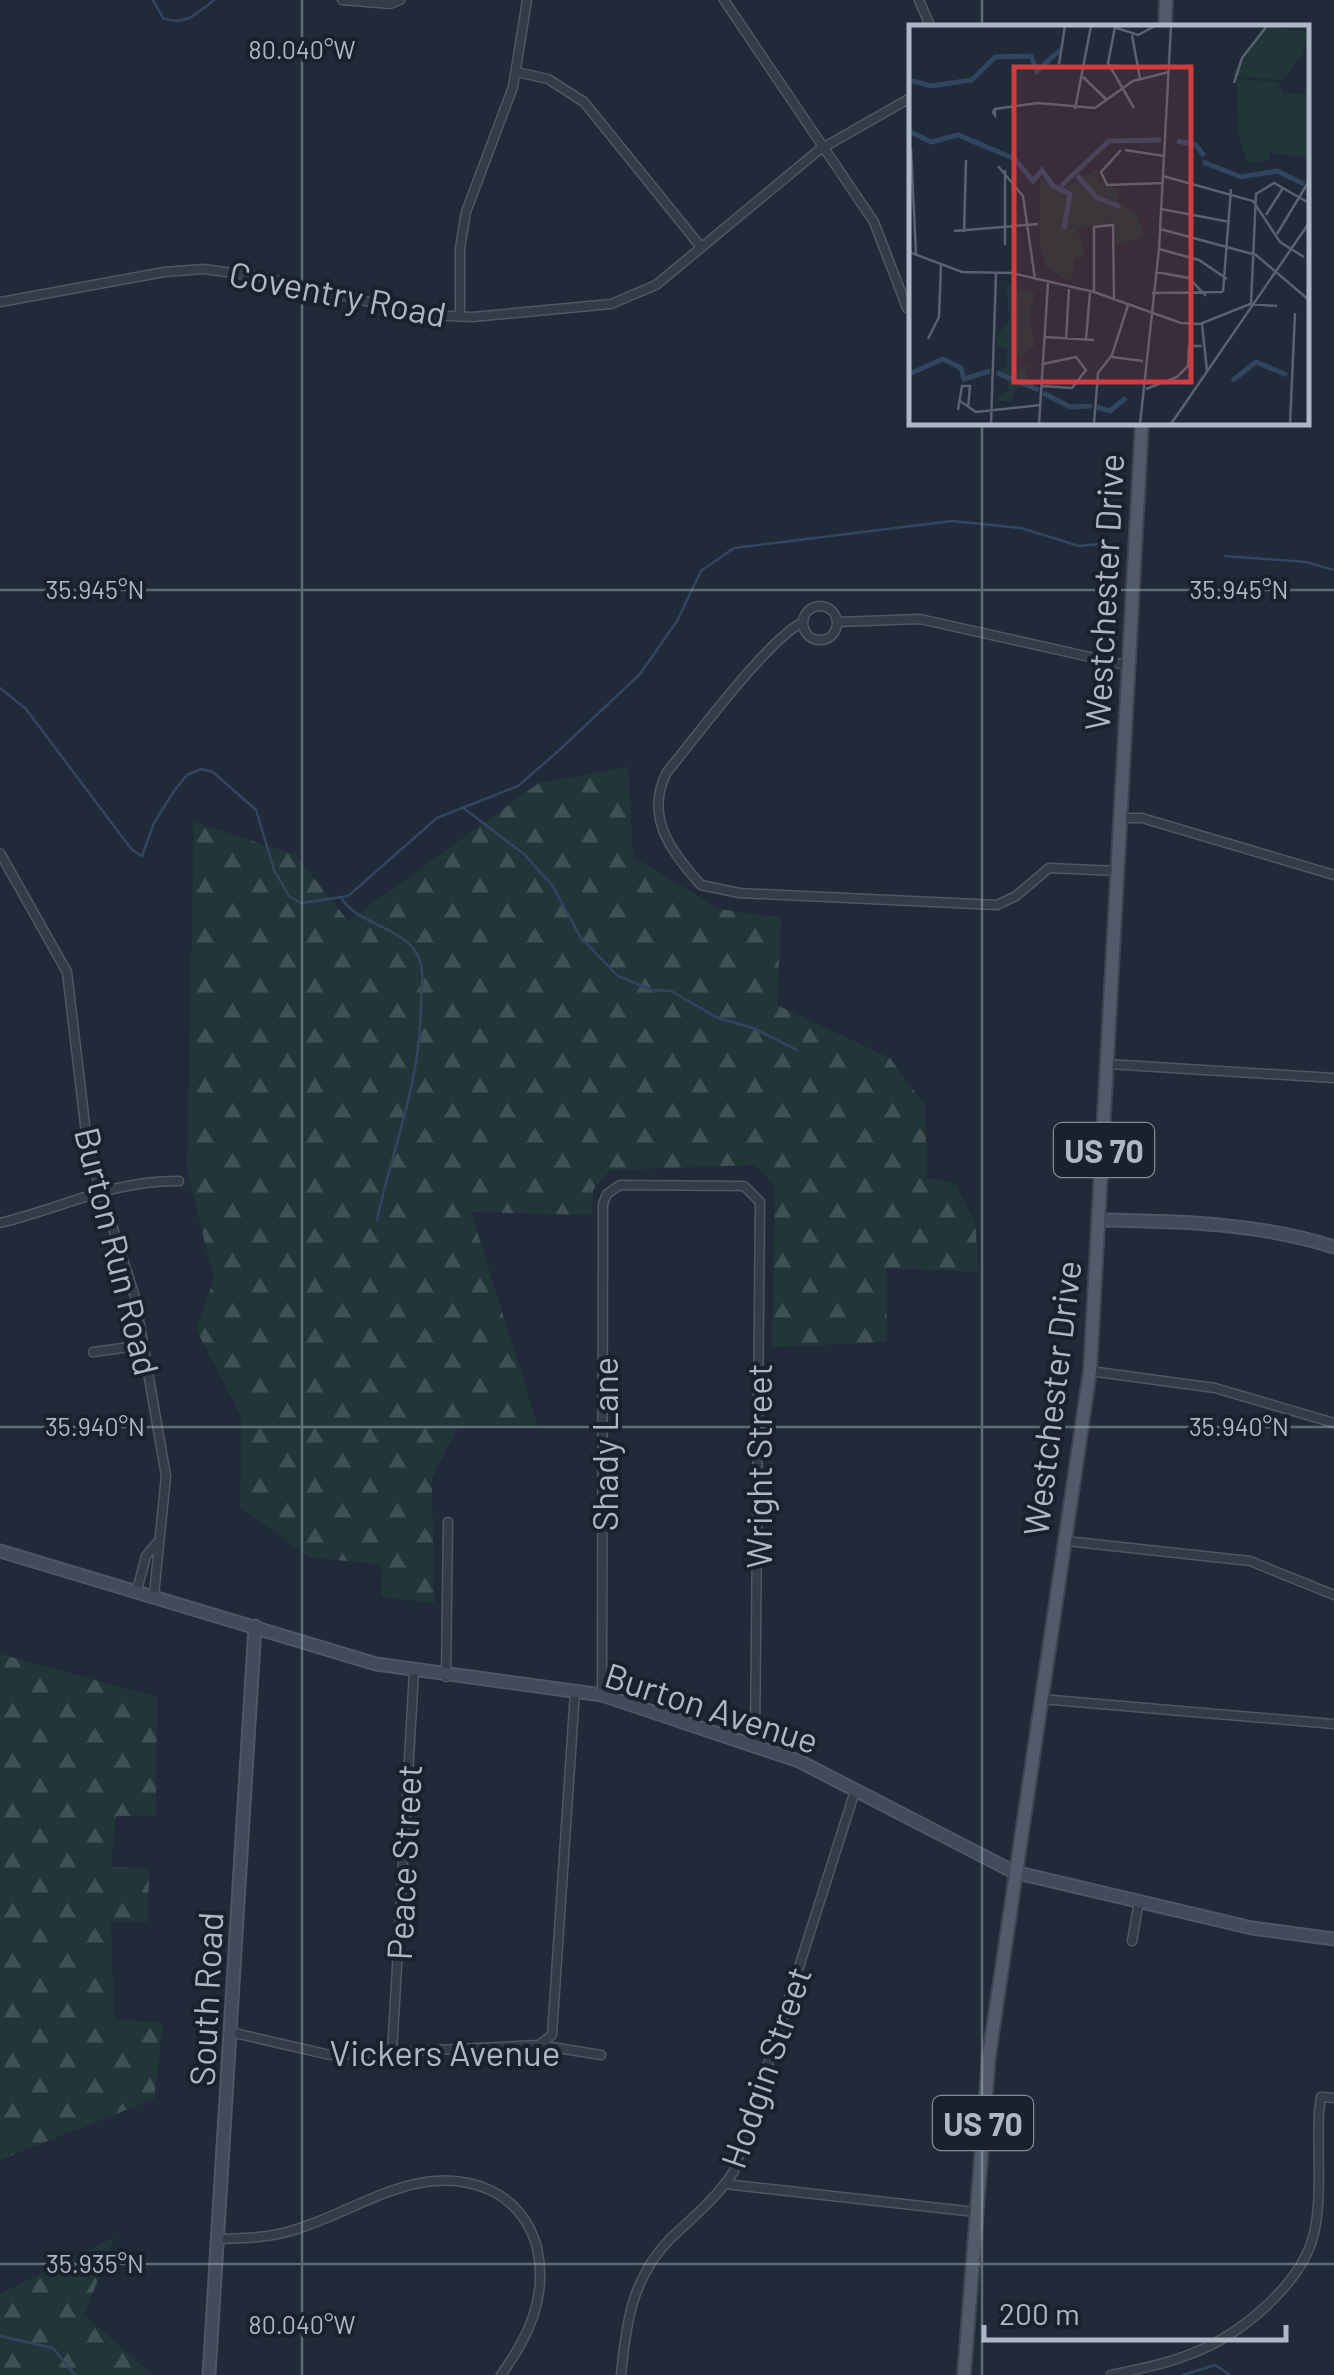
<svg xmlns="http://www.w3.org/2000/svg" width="1334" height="2375" font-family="Barlow,sans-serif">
  <defs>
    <pattern id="forest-firs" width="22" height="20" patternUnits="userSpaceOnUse" patternTransform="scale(2.5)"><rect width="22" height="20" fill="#223639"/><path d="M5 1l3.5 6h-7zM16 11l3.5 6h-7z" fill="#3f5154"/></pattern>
  </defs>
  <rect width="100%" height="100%" fill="#202a38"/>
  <g fill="url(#forest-firs)">
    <polygon points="628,767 633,857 720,909 781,918 777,1005 890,1058 925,1106 927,1178 955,1183 975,1222 979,1272 886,1268 887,1342 772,1347 775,1186 756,1165 610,1170 593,1190 592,1215 471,1212 538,1427 458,1427 432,1478 434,1603 381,1597 382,1565 310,1557 240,1508 242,1418 196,1329 214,1279 187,1170 194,822 296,855 348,921 539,783"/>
    <polygon points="0,1654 157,1697 156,1816 116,1816 111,1867 149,1868 148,1922 111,1922 114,2019 163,2023 154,2099 0,2160"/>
    <polygon points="115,2237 84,2315 153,2375 0,2375 0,2294"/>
  </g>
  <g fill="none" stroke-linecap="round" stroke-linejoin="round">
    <g stroke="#324560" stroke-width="2.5">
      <path d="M153 0 163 18C185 27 197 13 214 0"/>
      <polyline points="1225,556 1306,562 1334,570"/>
      <polyline points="0,688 26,709 132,850 142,856 154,823 174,791 187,775 201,769 213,772 256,810 274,870 289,896 301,903 348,896 437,818 518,786 555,754 640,674 677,621 701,571 734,548 952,521 1021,528 1079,546 1111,543"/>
      <polyline points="462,807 524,854 552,885 581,938 618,976 652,990 671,991 718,1018 753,1028 797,1050"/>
      <path d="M342 899C359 926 405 926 419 958 425 974 421 988 421 1004 420 1086 394 1142 377 1220"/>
      <polyline points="0,2336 53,2348 75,2375"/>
      <polyline points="1183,2375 1215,2365 1230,2375"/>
    </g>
    <g stroke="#4e5763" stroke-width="11">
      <g id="street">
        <polyline points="342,0 390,4 400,0"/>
        <polyline points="724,0 874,222 907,308"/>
        <polyline points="919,0 931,28"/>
        <polyline points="517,72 548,79 584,102 701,247"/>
        <polyline points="0,302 164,272 203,269 263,277 425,315 472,317 611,304 656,285 819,150 912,97"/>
        <polyline points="460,316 460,248 466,212 513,87 527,0"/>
        <circle cx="820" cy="623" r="17"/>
        <path d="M803 622C767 640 696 737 667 772 644 816 671 852 701 885L739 893 997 905 1016 896 1049 868 1119 871"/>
        <polyline points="837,622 920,619 1130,666"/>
        <polyline points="1121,818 1142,818 1334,875"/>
        <polyline points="0,853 67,972 88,1150 135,1297 166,1476 154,1595"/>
        <polyline points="1108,1064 1334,1078"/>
        <path d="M0 1223C62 1208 114 1180 179 1181"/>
        <polyline points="93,1352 144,1345"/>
        <polyline points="1090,1371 1215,1388 1334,1423"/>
        <polyline points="1066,1541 1250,1561 1334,1595"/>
        <polyline points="137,1590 146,1556 156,1544"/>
        <polyline points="446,1677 448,1522"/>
        <polyline points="602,1695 603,1204 607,1194 620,1185 744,1186 760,1202 755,1743"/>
        <polyline points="1041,1699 1334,1724"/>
        <polyline points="1132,1941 1139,1901"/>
        <polyline points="230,2032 330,2055 539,2045 601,2055"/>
        <polyline points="539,2045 552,2035 575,1692"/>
        <polyline points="392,2053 414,1672"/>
        <polyline points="725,2184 975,2212"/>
        <path d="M218 2239C244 2238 269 2238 294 2230 358 2211 421 2159 490 2190 514 2201 531 2223 537 2248 548 2296 529 2336 501 2375"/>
        <path d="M621 2375C626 2323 632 2278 670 2239 693 2217 717 2198 734 2171L855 1791"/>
        <path d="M1111 2375C1138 2369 1167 2364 1193 2353 1242 2334 1305 2282 1315 2229 1322 2192 1317 2150 1319 2112L1321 2097 1334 2098"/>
      </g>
    </g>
    <g stroke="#4e5763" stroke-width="15">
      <g id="secondary">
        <path d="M1100 1220C1178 1221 1259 1223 1334 1247"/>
        <polyline points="0,1551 376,1664 602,1695 799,1761 1014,1872 1252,1928 1334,1939"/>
        <polyline points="209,2375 255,1626"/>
      </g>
    </g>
    <g stroke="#3d4552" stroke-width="16">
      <g id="primary">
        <polyline points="1165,28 1166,0"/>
        <polyline points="964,2375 989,2056 1090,1371 1142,422"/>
      </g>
    </g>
    <use href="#street" stroke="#333c48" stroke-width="8"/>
    <use href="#secondary" stroke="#414b5b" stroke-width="11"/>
    <use href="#primary" stroke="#515b69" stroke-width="12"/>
  </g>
  <path fill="none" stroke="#adb7c5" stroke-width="2.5" stroke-opacity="0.45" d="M302 0V2375M982 0V28M982 422V2375M0 590H1334M0 1427H1334M0 2264H1334"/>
  <g text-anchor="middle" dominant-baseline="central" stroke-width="8" stroke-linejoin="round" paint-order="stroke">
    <g fill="#19212d" stroke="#818a97" stroke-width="2.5">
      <rect x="1054" y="1123" width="100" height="54" rx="8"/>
      <rect x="933" y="2096" width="100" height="54" rx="8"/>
    </g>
    <g font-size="32" font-weight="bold" fill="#adb7c5">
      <text x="1104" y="1150">US 70</text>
      <text x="983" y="2123">US 70</text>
    </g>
    <g font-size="35" fill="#adb7c5" stroke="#19212d">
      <text transform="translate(338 293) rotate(11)">Coventry Road</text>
      <text transform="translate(1103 592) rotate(-87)">Westchester Drive</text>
      <text transform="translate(118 1251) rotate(76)">Burton Run Road</text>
      <text transform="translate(1051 1398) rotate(-83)">Westchester Drive</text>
      <text transform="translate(604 1444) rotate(-90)">Shady Lane</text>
      <text transform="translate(758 1466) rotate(-90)">Wright Street</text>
      <text transform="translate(712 1707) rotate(18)">Burton Avenue</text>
      <text transform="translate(403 1862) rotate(-87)">Peace Street</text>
      <text transform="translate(205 1999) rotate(-87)">South Road</text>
      <text x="445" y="2052">Vickers Avenue</text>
      <text transform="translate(765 2067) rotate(-71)">Hodgin Street</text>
    </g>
  </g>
  <g transform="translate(909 25)">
    <rect width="400" height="400" fill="#202a38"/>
    <path d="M188 144 189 156 209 164 208 176 228 189 235 211 208 221 205 197 168 203 177 232H166L163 255 156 254 137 242 131 219V151L152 164ZM97 260 126 268 120 289 126 321 102 337 105 347 121 339 117 350 130 366 109 361 102 376H85L100 365 96 350 85 348 97 342 98 323 88 322V312L100 293Z" fill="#223639"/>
    <path d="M328 54 369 57 374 68 400 69V133L361 128 359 135 338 138 329 108Z" fill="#223639"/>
    <path d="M355 1 400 7 392 31 374 55 322 51Z" fill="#223639"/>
    <path fill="none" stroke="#324560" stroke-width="5" d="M0 55 22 61 63 55 86 32 122 31 128 46 151 25M0 106 22 117 49 110 106 134 124 156 133 145 144 161 161 169 155 204M268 116 287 120 295 131M294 137 332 152 368 146 395 159M168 150 187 172 211 182M152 161 200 116 252 115M88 348 130 365M0 349 34 334 52 343 55 354 81 346M323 356 347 337 378 350M134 368 161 382 183 381M188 382 201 386 217 373"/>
    <path fill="none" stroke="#586270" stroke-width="2.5" d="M205 2 229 10 246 1M206 2 199 38 225 83M223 10 231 54M150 39 156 1M174 52 198 75M325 58 333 33 358 1M86 84V90L84 87 86 84 129 78 186 83 224 56 260 47M166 84 182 1M2 124 7 229M212 125 192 147 198 160 254 158M216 125 255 131M89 141 114 171 126 254M96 145V220M254 151 344 176 371 217 395 232M252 184 321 197M357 190 374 163M251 204 347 230 400 275M45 206 129 199M55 207 57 135M368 209 400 156M250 224 290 235 318 254M0 227 53 247 103 248 185 267 272 298 291 299 341 279 368 281M247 247 280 253 297 271M185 267V202L204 200 205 274M314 267 322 164M243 268 314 267M342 279 347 169 365 158 400 178M293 299 298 346M136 312 185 315M19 314 30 292 32 240M177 314 181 268M157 315 160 264M203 332 234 336M133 361 163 363 177 345 167 332 134 339M237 364 268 352 279 341 280 321H293M51 376 67 387 132 380M49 385 53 361H61L59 383M82 399 87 249M130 399 139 258M185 399 189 348 203 330 219 280M231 399 250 224 262 1M262 399 400 198M381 399 386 288"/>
    <path fill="#d03d40" fill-opacity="0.15" stroke="#d03d40" stroke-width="5" d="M105 42H282V357H105Z"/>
    <rect width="400" height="400" fill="none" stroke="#adb7c5" stroke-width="5"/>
  </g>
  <g font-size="25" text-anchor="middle" fill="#adb7c5" stroke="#19212d" stroke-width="8" stroke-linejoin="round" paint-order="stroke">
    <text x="302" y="59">80.040°W</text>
    <text x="95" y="599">35.945°N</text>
    <text x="1239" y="599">35.945°N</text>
    <text x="95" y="1436">35.940°N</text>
    <text x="1239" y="1436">35.940°N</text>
    <text x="95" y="2273">35.935°N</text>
    <text x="302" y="2334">80.040°W</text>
  </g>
  <path d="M984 2325v15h302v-15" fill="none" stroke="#adb7c5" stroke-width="5"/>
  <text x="999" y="2325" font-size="30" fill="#adb7c5" stroke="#19212d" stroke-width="8" paint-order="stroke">200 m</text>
</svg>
